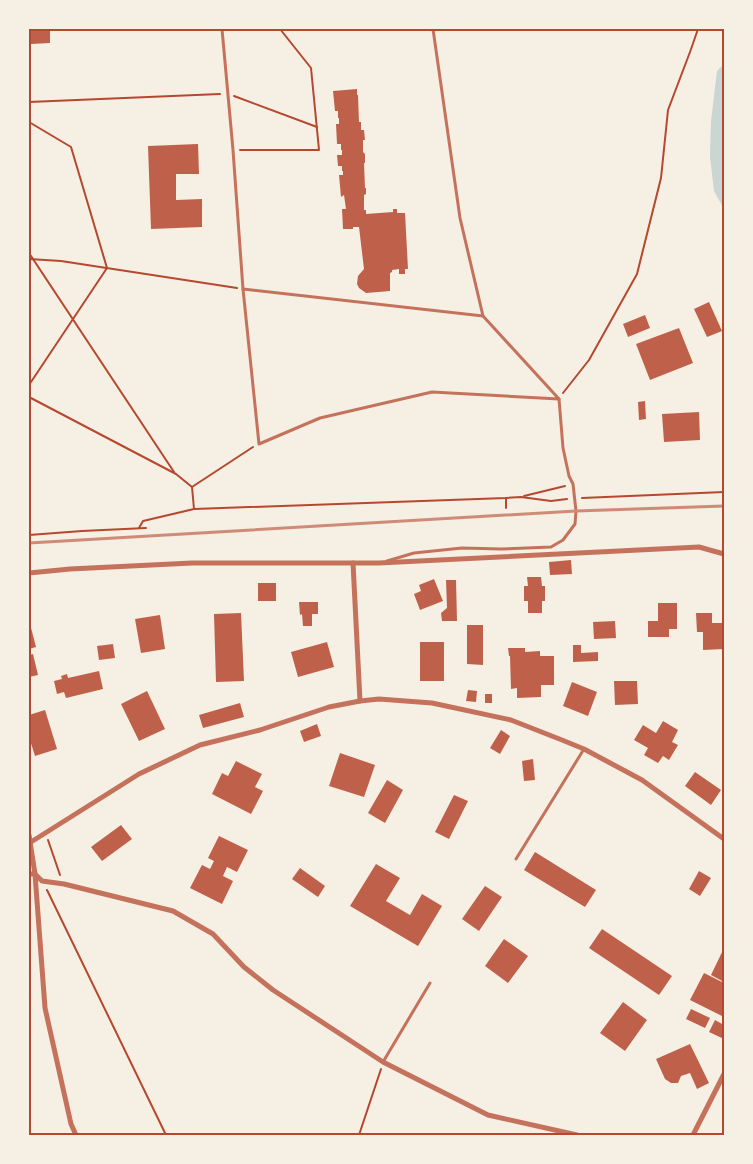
<svg xmlns="http://www.w3.org/2000/svg" width="753" height="1164" font-family="'Sofia Sans Condensed',sans-serif">
  <rect width="100%" height="100%" fill="#f6efe4"/>
  <polygon fill="#c9d6d2" points="724,64 724,209 714,191 710,157 711,121 717,71"/>
  <g fill="#bf614a">
    <polygon points="30,29 50,29 50,43 31,44"/>
    <polygon points="357,89 357,95 358,95 359,122 361,122 361,130 364,130 365,140 363,140 363,152 365,154 365,163 364,163 365,188 366,188 366,194 364,195 364,210 366,210 366,214 393,212 393,209 397,209 397,213 405,213 408,269 405,269 405,274 399,274 399,269 392,270 392,272 390,273 390,291 366,293 359,288 357,284 358,276 364,269 359,227 353,227 353,229 343,229 342,209 346,209 344,195 341,197 339,175 343,175 343,171 342,171 342,166 338,166 337,155 342,155 342,150 341,150 341,144 337,144 336,124 339,124 339,118 338,118 338,111 335,111 333,91"/>
    <polygon points="198,144 199,174 176,174 176,200 202,199 202,227 151,229 148,146"/>
    <polygon points="709,302 722,331 707,337 694,309"/>
    <polygon points="645,315 650,328 628,337 623,324"/>
    <polygon points="679,328 693,363 650,380 636,344"/>
    <polygon points="645,401 646,419 639,420 638,402"/>
    <polygon points="699,412 700,440 664,442 662,414"/>
    <polygon points="571,560 572,574 550,575 549,562"/>
    <polygon points="527,577 541,577 542,586 545,586 545,601 542,601 542,613 528,613 528,601 524,601 524,586 528,586"/>
    <polygon points="434,579 443,601 420,610 414,594 421,591 419,585"/>
    <polygon points="446,580 456,580 457,621 442,621 441,613 447,608"/>
    <rect x="258" y="583" width="18" height="18"/>
    <polygon points="299,602 318,602 318,614 312,614 312,626 303,626 302,614 300,615"/>
    <polygon points="658,603 677,603 677,629 669,629 669,637 648,637 648,621 658,621"/>
    <polygon points="241,613 244,681 216,682 214,614"/>
    <polygon points="696,613 712,613 712,623 724,623 724,649 703,650 703,632 697,632"/>
    <polygon points="160,615 165,649 141,653 135,619"/>
    <polygon points="29,620 36,647 29,649"/>
    <polygon points="615,621 616,638 594,639 593,622"/>
    <polygon points="467,625 483,625 483,665 467,664"/>
    <polygon points="327,642 334,667 298,677 291,652"/>
    <rect x="420" y="642" width="24" height="39"/>
    <polygon points="113,644 115,658 99,660 97,646"/>
    <polygon points="573,645 581,645 581,653 598,652 598,661 573,662"/>
    <polygon points="508,648 525,648 525,652 540,651 540,656 554,656 554,685 541,685 541,697 517,698 517,688 511,689 510,656 509,656"/>
    <polygon points="33,654 38,675 29,677 29,655"/>
    <polygon points="99,671 103,689 66,698 64,692 57,694 54,681 62,679 61,676 67,674 68,678"/>
    <polygon points="614,681 637,681 638,704 615,705"/>
    <polygon points="572,682 597,692 588,716 563,706"/>
    <polygon points="468,690 477,691 476,702 466,701"/>
    <polygon points="147,691 165,729 139,741 121,704"/>
    <rect x="485" y="694" width="7" height="9"/>
    <polygon points="240,703 244,717 203,728 199,715"/>
    <polygon points="45,710 57,749 35,756 29,737 29,715"/>
    <polygon points="663,721 678,730 672,742 678,745 669,760 663,756 658,763 644,755 648,748 634,740 643,725 656,733"/>
    <polygon points="317,724 321,736 304,742 300,731"/>
    <polygon points="501,730 510,736 500,754 490,748"/>
    <polygon points="340,753 375,765 364,797 329,786"/>
    <polygon points="533,759 535,780 524,781 522,761"/>
    <polygon points="236,761 262,774 255,787 263,791 251,814 212,794 222,773 228,776"/>
    <polygon points="695,772 721,790 711,805 685,786"/>
    <polygon points="387,780 403,790 385,823 368,813"/>
    <polygon points="454,795 468,801 449,839 435,832"/>
    <polygon points="121,825 132,839 102,861 91,847"/>
    <polygon points="219,836 248,850 237,872 227,867 223,876 233,881 222,904 190,888 202,865 210,869 214,861 208,858"/>
    <polygon points="535,852 596,890 585,907 524,870"/>
    <polygon points="376,864 400,878 386,901 410,915 422,894 442,906 418,946 350,906"/>
    <polygon points="300,868 325,886 318,897 292,879"/>
    <polygon points="699,871 711,878 700,896 689,889"/>
    <polygon points="485,886 502,897 479,931 462,919"/>
    <polygon points="602,929 672,976 659,995 589,948"/>
    <polygon points="504,939 528,956 508,983 485,966"/>
    <polygon points="724,948 724,982 711,975"/>
    <polygon points="704,973 724,983 724,1012 722,1016 690,1000"/>
    <polygon points="623,1002 647,1020 625,1051 600,1033"/>
    <polygon points="691,1009 710,1018 705,1028 686,1019"/>
    <polygon points="715,1020 724,1025 724,1039 709,1032"/>
    <polygon points="690,1044 709,1083 697,1089 690,1073 681,1076 678,1083 671,1083 665,1079 656,1059"/>
  </g>
  <g fill="none" stroke-linecap="round" stroke-linejoin="round">
    <g stroke="#b5482f" stroke-width="2">
      <polyline points="234,96 317,127"/>
      <polyline points="29,102 220,94"/>
      <polyline points="29,122 71,147 107,268 29,385"/>
      <polyline points="240,150 319,150 311,68 280,29"/>
      <polyline points="29,253 174,472"/>
      <polyline points="29,259 61,261 237,288"/>
      <polyline points="563,393 589,360 637,274 661,178 668,110 690,52 698,29"/>
      <polyline points="29,397 176,474 192,487 194,509 143,521 139,528"/>
      <polyline points="192,487 253,447"/>
      <polyline points="524,496 565,486"/>
      <polyline points="506,498 506,508"/>
      <polyline points="582,498 724,492"/>
      <polyline points="194,509 506,498 521,497 551,501 567,499"/>
      <polyline points="29,535 82,531 146,528"/>
      <polyline points="48,840 60,875"/>
      <polyline points="47,890 166,1135"/>
      <polyline points="359,1135 381,1069"/>
    </g>
    <g stroke="#c5725c" stroke-width="3">
      <polyline points="222,29 233,150 243,289 259,444 320,418 432,392 559,399 483,316 460,218 433,29"/>
      <polyline points="243,289 483,316"/>
      <polyline points="387,561 414,553 462,548 501,549 551,547 563,540 575,524 576,511 573,484 569,476 563,448 559,399"/>
      <polyline points="516,859 584,749"/>
      <polyline points="383,1062 430,983"/>
    </g>
    <g stroke="#c5725c" stroke-width="5">
      <polyline points="353,563 360,701"/>
      <polyline points="29,573 70,569 192,563 379,563 699,547 724,554"/>
      <polyline points="29,835 35,874 45,1008 71,1124 76,1135"/>
      <polyline points="31,842 139,774 200,745 260,730 329,707 360,701 379,699 432,703 511,720 562,740 584,749 642,780 724,839"/>
      <polyline points="29,874 35,874 42,881 64,884 173,911 213,934 244,967 273,990 383,1062 488,1115 577,1135"/>
      <polyline points="693,1135 724,1074"/>
    </g>
    <polyline stroke="#cf8b77" stroke-width="3" points="29,543 576,511 724,506"/>
  </g>
  <rect width="753" height="1164" fill="none" stroke="#f6efe4" stroke-width="60"/>
  <rect x="30" y="30" width="693" height="1104" fill="none" stroke="#b5482f" stroke-width="2"/>
</svg>
